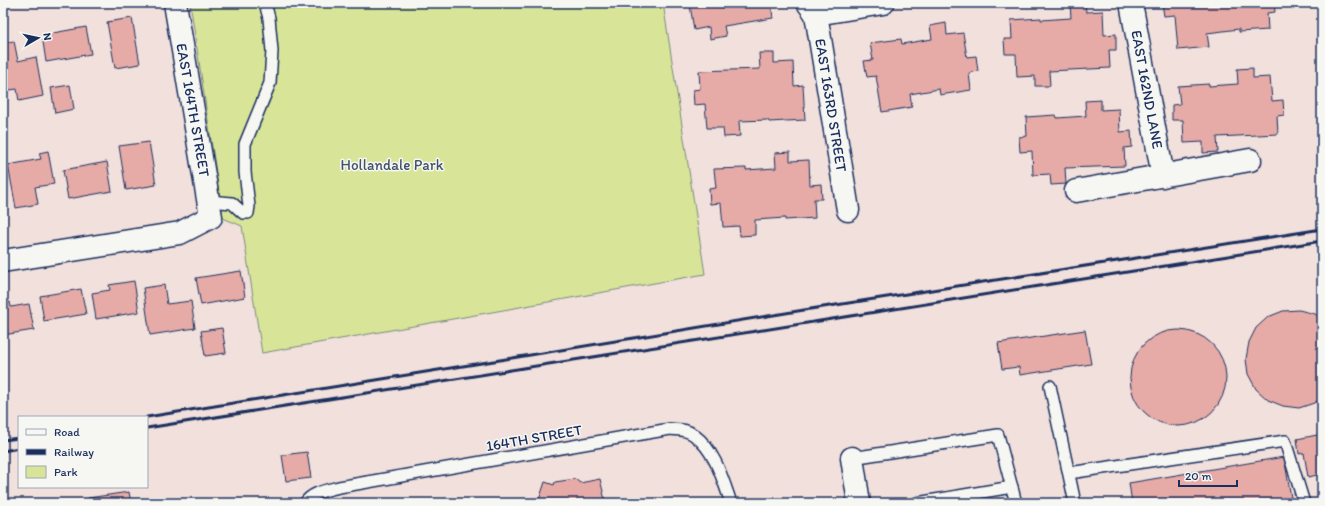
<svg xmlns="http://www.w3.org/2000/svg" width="1325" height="506" font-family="Itim,sans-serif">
  <rect width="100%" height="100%" fill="#f1e0dc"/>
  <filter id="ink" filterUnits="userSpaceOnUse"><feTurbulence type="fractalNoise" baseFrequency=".025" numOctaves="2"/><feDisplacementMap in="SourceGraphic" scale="8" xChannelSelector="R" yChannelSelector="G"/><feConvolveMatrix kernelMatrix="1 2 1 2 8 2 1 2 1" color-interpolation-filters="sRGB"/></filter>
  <g filter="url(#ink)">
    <polygon fill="#d8e598" stroke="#7a8a7b" points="190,3 663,3 705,274 262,353 242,226 223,218"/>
    <g fill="#e6aba7" stroke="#1b2f5e">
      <polygon points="680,3 777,3 771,4 773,18 724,26 726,36 710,39 709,27 694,30 690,5 680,6"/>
      <polygon points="1070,3 1085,3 1086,12 1103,11 1104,35 1116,34 1116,50 1109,50 1110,68 1049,71 1050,86 1035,86 1035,76 1017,77 1016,54 1005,54 1004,39 1012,39 1011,20 1041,18 1041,20 1071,18"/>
      <polygon points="1162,3 1274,3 1275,12 1267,13 1268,30 1239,32 1239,29 1207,33 1209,47 1178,50 1175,15 1164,16"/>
      <polygon points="132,18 140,64 115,68 107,22"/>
      <polygon points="946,23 947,35 963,33 967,57 976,56 978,71 969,73 971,90 940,95 939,89 910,94 912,107 882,112 876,76 867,77 864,61 873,60 870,43 901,39 902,44 932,39 930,26"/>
      <polygon points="86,27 91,54 46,62 42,35"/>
      <polygon points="14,41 18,61 36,57 43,96 19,101 17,89 3,91 3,43"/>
      <polygon points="759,53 774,53 774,63 793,62 794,86 803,85 805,120 769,122 768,120 739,121 740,136 724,137 723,128 707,128 705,104 694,105 693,90 700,89 699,71 760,69"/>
      <polygon points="1253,68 1253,78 1270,77 1272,101 1283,100 1284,115 1277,116 1278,134 1217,137 1218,152 1203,153 1203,142 1184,143 1183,120 1172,120 1172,105 1180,104 1178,86 1209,84 1209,86 1238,84 1237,69"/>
      <polygon points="70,85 74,109 55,113 51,88"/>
      <polygon points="1101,100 1101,110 1119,109 1120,132 1131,131 1132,147 1124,148 1125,166 1065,168 1066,184 1051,185 1050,174 1033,175 1032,151 1020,152 1019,137 1027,136 1026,117 1056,115 1057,118 1086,116 1085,101"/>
      <polygon points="149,142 156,185 126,190 119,146"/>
      <polygon points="48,151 54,184 35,187 38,204 16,208 8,165 41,159 39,153"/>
      <polygon points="790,152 790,161 809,160 810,185 821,184 822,199 814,199 815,218 785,220 785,218 755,220 755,235 740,236 739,226 723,227 721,203 710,204 709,189 716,188 714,169 746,168 746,170 776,168 775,153"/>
      <polygon points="107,162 112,191 68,199 63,170"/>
      <polygon points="3,181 7,210 3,210"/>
      <polygon points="241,271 245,297 201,305 196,278"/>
      <polygon points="134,281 139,312 96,319 92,293 110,290 109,285"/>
      <polygon points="164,285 167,304 191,301 195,328 150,335 143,288"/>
      <polygon points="81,289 86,314 44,321 40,296"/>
      <polygon points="10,302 11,307 29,304 34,330 3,335 3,303"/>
      <polygon points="1299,310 1315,314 1322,319 1322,398 1314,403 1299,408 1283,406 1268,400 1256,389 1248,374 1246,359 1249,342 1256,328 1268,317 1283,311"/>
      <polygon points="222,328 226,353 205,356 201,331"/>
      <circle cx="1178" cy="378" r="48"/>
      <polygon points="1085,330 1091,364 1020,375 1019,367 1002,369 998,343"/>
      <polygon points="1322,434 1322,474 1308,477 1304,453 1299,454 1297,439"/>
      <polygon points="307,452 311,478 286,481 282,455"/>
      <polygon points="1284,457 1292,503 1132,503 1129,483"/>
      <polygon points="575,479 580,483 600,479 605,500 613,503 538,503 545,482 554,485 555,482"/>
      <polygon points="129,492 131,503 89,503 88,498"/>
    </g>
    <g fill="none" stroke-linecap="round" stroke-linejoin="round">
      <g stroke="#1b2f5e" stroke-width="14">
        <g id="service">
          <polyline points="209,201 232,203 243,213 248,213 249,206 245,172 245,144 270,83 272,51 269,18 265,3"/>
          <polyline points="1050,386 1075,503"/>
          <polyline points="852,458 998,435 1016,503"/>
          <polyline points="1069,473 1285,441 1304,503"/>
          <path d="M305 503C312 492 328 490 339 487L670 429C678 430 687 429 694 435 715 450 723 480 731 503"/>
          <polyline points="917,503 1012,487"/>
        </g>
      </g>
      <g stroke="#1b2f5e" stroke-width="25">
        <g id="minor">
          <path id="s1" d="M808 3 816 14 848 210"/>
          <path id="s2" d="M1131 3 1163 176"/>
          <polyline points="816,14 883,3"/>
          <polyline points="1076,191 1250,160"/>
          <polyline points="3,261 180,233 211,217 175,3"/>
          <polyline points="852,458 859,503"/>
        </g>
      </g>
      <use href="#service" stroke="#f6f6f2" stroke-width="11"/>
      <use href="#minor" stroke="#f6f6f2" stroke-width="22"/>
      <g stroke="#1b2f5e" stroke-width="3">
        <polyline points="147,417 494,361 804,310 1322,229"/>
        <polyline points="147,428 1322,241"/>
        <polyline points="3,440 19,438"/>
        <polyline points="3,451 19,448"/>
      </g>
    </g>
  </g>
  <g text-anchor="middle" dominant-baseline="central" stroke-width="3" stroke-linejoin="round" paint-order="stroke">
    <g font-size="15" fill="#1b2f5e" stroke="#f6f6f2">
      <text stroke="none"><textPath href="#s2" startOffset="88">EAST 162ND LANE</textPath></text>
      <text stroke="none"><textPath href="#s1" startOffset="106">EAST 163RD STREET</textPath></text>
      <text transform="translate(193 110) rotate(80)">EAST 164TH STREET</text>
      <text transform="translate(534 438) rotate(-10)">164TH STREET</text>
    </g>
    <g font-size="15" fill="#41536a" stroke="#f6f6f2">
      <text x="392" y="165">Hollandale Park</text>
    </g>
  </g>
  <rect width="1325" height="506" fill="none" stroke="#f6f6f2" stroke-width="16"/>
  <rect x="8" y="8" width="1309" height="490" fill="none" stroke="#1b2f5e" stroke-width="1.5" filter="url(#ink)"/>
  <rect x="18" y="416" width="130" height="72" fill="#f6f6f2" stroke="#9ea6b7"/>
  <rect x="26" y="429" width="20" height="6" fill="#f6f6f2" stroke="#9ea6b7"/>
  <text x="54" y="436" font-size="12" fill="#1b2f5e">Road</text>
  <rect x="26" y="449" width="20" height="6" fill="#1b2f5e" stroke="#9ea6b7"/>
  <text x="54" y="456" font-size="12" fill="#1b2f5e">Railway</text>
  <rect x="26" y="466" width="20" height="12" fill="#d8e598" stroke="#9ea6b7"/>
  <text x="54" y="476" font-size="12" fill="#1b2f5e">Park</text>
  <g transform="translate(38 38) rotate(81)" stroke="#f6f6f2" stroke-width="3" paint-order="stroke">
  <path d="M0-3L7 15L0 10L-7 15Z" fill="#1b2f5e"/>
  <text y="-6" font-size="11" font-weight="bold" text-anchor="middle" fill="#1b2f5e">N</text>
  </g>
  <path d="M1179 480v6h58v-6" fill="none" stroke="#1b2f5e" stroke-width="2"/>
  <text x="1185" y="480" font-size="12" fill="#1b2f5e" stroke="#f6f6f2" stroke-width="3" paint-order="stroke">20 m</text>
</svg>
